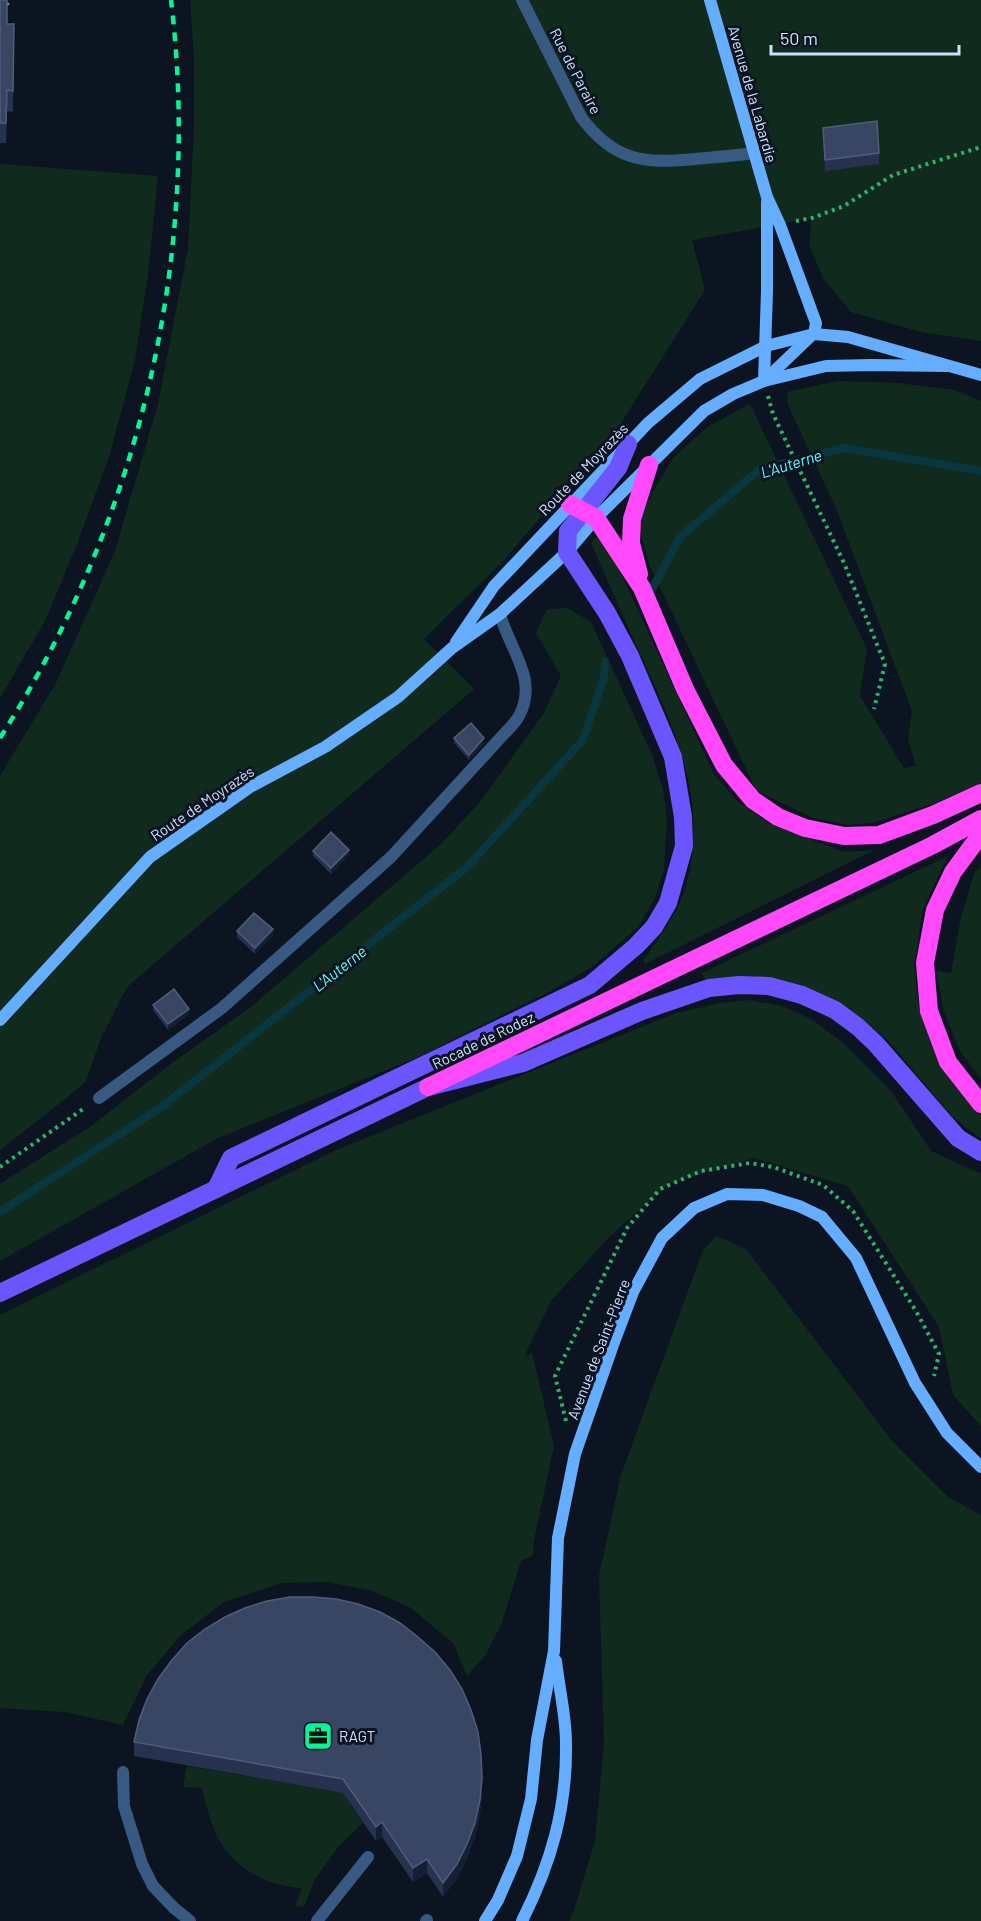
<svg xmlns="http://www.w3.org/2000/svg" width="981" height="1921" font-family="Barlow,sans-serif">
  <rect width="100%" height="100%" fill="#0d1421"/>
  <g fill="#102b1d">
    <polygon points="190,0 981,0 981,341 921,332 851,312 823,278 809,244 812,218 692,240 705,290 621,423 504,560 424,639 474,689 127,987 101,1038 86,1081 69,1096 0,1150 0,776 56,683 115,551 158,404 188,248 194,125 194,57"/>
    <polygon points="0,164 158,176 148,275 135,360 109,457 77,544 46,619 0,698"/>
    <polygon points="838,381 897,383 955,390 981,401 981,783 932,804 875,822 850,825 813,818 756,790 649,564 637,519 673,458 709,426 750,404 867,649 860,696 904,768 916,766 908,739 912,711 836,508 788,405 787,392"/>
    <path d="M594 538H601L610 550 714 774 737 801 770 824 844 852 874 850 645 964 643 961C660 937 679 912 687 882 709 799 673 725 639 651 623 616 607 579 591 543Z"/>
    <polygon points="568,608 591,622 653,757 663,791 667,817 664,869 655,898 638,927 593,966 551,991 416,1058 216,1139 0,1261 0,1184 91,1126 172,1063 252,1006 441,844 480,802 544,713 561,676 536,633 547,609"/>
    <polygon points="948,856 923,909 914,966 919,1007 939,1064 955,1086 981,1115 981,1139 953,1117 888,1041 864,1020 823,995 793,984 754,976 705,979 702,973"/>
    <polygon points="981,866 981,1079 960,1051 944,1012 936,971 951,973 960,922 974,873"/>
    <polygon points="747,1000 782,1006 813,1020 842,1042 891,1091 931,1151 981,1174 981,1426 953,1395 939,1327 848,1186 754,1158 668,1184 606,1240 551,1301 524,1357 532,1353 554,1446 533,1545 533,1555 521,1561 501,1625 486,1654 467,1676 453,1643 411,1608 373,1591 328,1582 282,1583 224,1602 181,1635 147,1675 123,1725 65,1712 0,1708 0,1315 334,1151 676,1013 720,1003"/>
    <polygon points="717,1236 746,1249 892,1441 948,1497 981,1515 981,1921 569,1921 573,1913 595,1841 604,1744 599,1575 621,1475 703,1250"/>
    <path d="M187 1766 343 1793 363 1823 338 1847 315 1879 304 1907 295 1906 302 1889C290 1886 276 1885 265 1880 221 1859 212 1832 202 1788L183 1787Z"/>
  </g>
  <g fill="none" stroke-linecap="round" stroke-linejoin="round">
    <g stroke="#09373f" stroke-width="8">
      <polyline points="652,589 680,537 760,469 845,448 981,471"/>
      <polyline points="0,1212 163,1106 467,867 583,740 604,677 605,661"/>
    </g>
    <g stroke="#2db469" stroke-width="4" stroke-dasharray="3 4.5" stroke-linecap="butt">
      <polyline points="0,1 6,5 11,0"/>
      <polyline points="796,221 812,218 844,206 893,175 981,147"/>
      <polyline points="768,396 773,414 844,563 885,664 874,709"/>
      <polyline points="0,1167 86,1107"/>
      <polyline points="566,1421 555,1376 627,1228 660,1189 701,1171 750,1163 773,1167 823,1185 853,1211 916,1311 939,1354 934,1376"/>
    </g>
    <g stroke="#385981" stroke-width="12">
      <path d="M99 1098 222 1008 391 857 504 734C509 729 515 723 519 716 539 679 509 649 500 614"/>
      <polyline points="123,1772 124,1806 142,1864 153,1886 174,1908 190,1921"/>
      <polyline points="317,1921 368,1857"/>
      <polyline points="426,1921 427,1920"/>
    </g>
    <path stroke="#385981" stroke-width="12" d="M522 0 581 117C614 161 643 164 695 159 715 157 735 156 754 153"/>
    <g stroke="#65adff" stroke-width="12">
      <polyline points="710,0 767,197 780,225 816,323 814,334"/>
      <polyline points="767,378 813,334"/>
      <polyline points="764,381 767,291 767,202"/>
      <polyline points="456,642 494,586 648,423 700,379 766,346 814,334 848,337 981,375"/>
      <polyline points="0,1020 150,857 250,787 325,747 398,697 452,648 500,614 567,552 596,518 704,411 733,394 764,381 826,366 871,365 947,366"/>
      <polyline points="485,1921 498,1900 517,1856 531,1799 537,1740 554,1651 558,1538 575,1454 614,1342 633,1292 662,1238 694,1208 727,1194 763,1195 799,1206 822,1217 856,1258 915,1383 947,1433 981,1467"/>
      <path d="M522 1921C551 1863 567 1809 566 1743 566 1716 559 1688 556 1661"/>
    </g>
    <g stroke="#6b55ff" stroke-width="18">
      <polyline points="216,1189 231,1158 590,985 636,946 654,927 668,903 684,846 683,817 673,757 630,656 607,613 567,552 568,531 618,468 628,444"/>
      <polyline points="0,1293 428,1087 523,1063 642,1011 709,988 739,985 769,986 802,995 835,1010 858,1027 876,1044 958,1138 981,1152"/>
    </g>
    <g stroke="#ff49fb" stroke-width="18">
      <polyline points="570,504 596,518 642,588 685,689 724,765 753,800 778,817 805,828 844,836 879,835 933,815 981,793"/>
      <polyline points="639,574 631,543 632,519 649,465"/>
      <polyline points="981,834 953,872 935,910 925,963 929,1011 948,1062 981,1104"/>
      <polyline points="428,1087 933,845 981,819"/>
    </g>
    <path stroke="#00f996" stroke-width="4.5" stroke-dasharray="9 8" stroke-linecap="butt" d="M0 738C139 521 202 256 171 0"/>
  </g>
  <g fill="#263250">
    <polygon points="0,0 7,24 14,24 13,112 7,111 6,143 0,143"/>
    <polygon points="823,128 879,153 879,164 825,171"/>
    <polygon points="454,738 484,744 469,760 454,743"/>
    <polygon points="313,851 349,855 331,874 313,856"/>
    <polygon points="237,931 273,935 255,954 237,937"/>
    <polygon points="153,1005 189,1014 168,1030 153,1010"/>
    <polygon points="134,1742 482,1792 480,1814 475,1837 467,1858 457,1878 443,1897 427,1873 413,1882 382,1837 376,1841 343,1793 134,1756"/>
  </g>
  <g fill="#141e35">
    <polygon points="484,738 484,744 469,760 469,755"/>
    <polygon points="349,850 349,855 331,874 331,868"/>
    <polygon points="273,929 273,935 255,954 255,948"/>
    <polygon points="189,1009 189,1014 168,1030 168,1024"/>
    <polygon points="482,1778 482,1792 480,1814 475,1837 467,1858 457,1878 443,1897 443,1883"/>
    <polygon points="382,1822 382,1837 376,1841 376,1827"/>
    <polygon points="427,1859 427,1873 413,1882 413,1868"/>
  </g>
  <g fill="#384563" stroke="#4f5d7b" stroke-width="1.5">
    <polygon points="0,0 7,0 7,24 14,24 13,91 7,90 6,123 0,123"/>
    <polygon points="877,121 879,153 825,160 823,128"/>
    <polygon points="471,723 484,738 469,755 454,738"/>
    <polygon points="331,832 349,850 331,868 313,851"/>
    <polygon points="254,913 273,929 255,948 237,931"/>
    <polygon points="174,989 189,1009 168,1024 153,1005"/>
    <polygon points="290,1597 313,1597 336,1599 358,1604 380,1612 400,1623 418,1637 435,1652 450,1670 462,1689 471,1710 478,1732 481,1755 482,1778 480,1800 475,1823 467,1844 457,1864 443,1883 427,1859 413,1868 382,1822 376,1827 343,1779 134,1742 139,1720 147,1699 158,1679 172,1660 187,1643 205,1629 225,1617 245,1608 267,1601"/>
  </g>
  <defs>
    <g id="office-square" transform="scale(1.5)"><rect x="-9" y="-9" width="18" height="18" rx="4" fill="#00f996" stroke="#0d1421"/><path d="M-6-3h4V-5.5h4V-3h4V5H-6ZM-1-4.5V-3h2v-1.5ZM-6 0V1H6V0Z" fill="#111"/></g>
  </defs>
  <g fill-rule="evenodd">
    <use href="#office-square" x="318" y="1736"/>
  </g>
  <g text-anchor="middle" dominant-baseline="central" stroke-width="6" stroke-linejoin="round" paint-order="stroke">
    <g font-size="15" fill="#cee0ff" stroke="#0d1421">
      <text transform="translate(576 71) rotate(63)">Rue de Paraire</text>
      <text transform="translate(753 94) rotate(74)">Avenue de la Labardie</text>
      <text transform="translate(583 469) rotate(-46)">Route de Moyrazès</text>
      <text transform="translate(202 803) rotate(-34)">Route de Moyrazès</text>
      <text transform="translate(483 1040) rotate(-26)">Rocade de Rodez</text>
      <text transform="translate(598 1349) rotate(-69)">Avenue de Saint-Pierre</text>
    </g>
    <g font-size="15" fill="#cee0ff" stroke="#0d1421" text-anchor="start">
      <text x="339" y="1736">RAGT</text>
    </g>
    <g font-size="16" font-style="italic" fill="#5cfff9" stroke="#0d1421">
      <text transform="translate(791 463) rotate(-17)">L'Auterne</text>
      <text transform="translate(339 968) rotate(-38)">L'Auterne</text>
    </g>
  </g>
  <path d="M771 45v9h188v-9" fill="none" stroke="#cee0ff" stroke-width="3"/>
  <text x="780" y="45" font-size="18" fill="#cee0ff" stroke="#0d1421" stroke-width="4.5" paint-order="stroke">50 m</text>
</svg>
